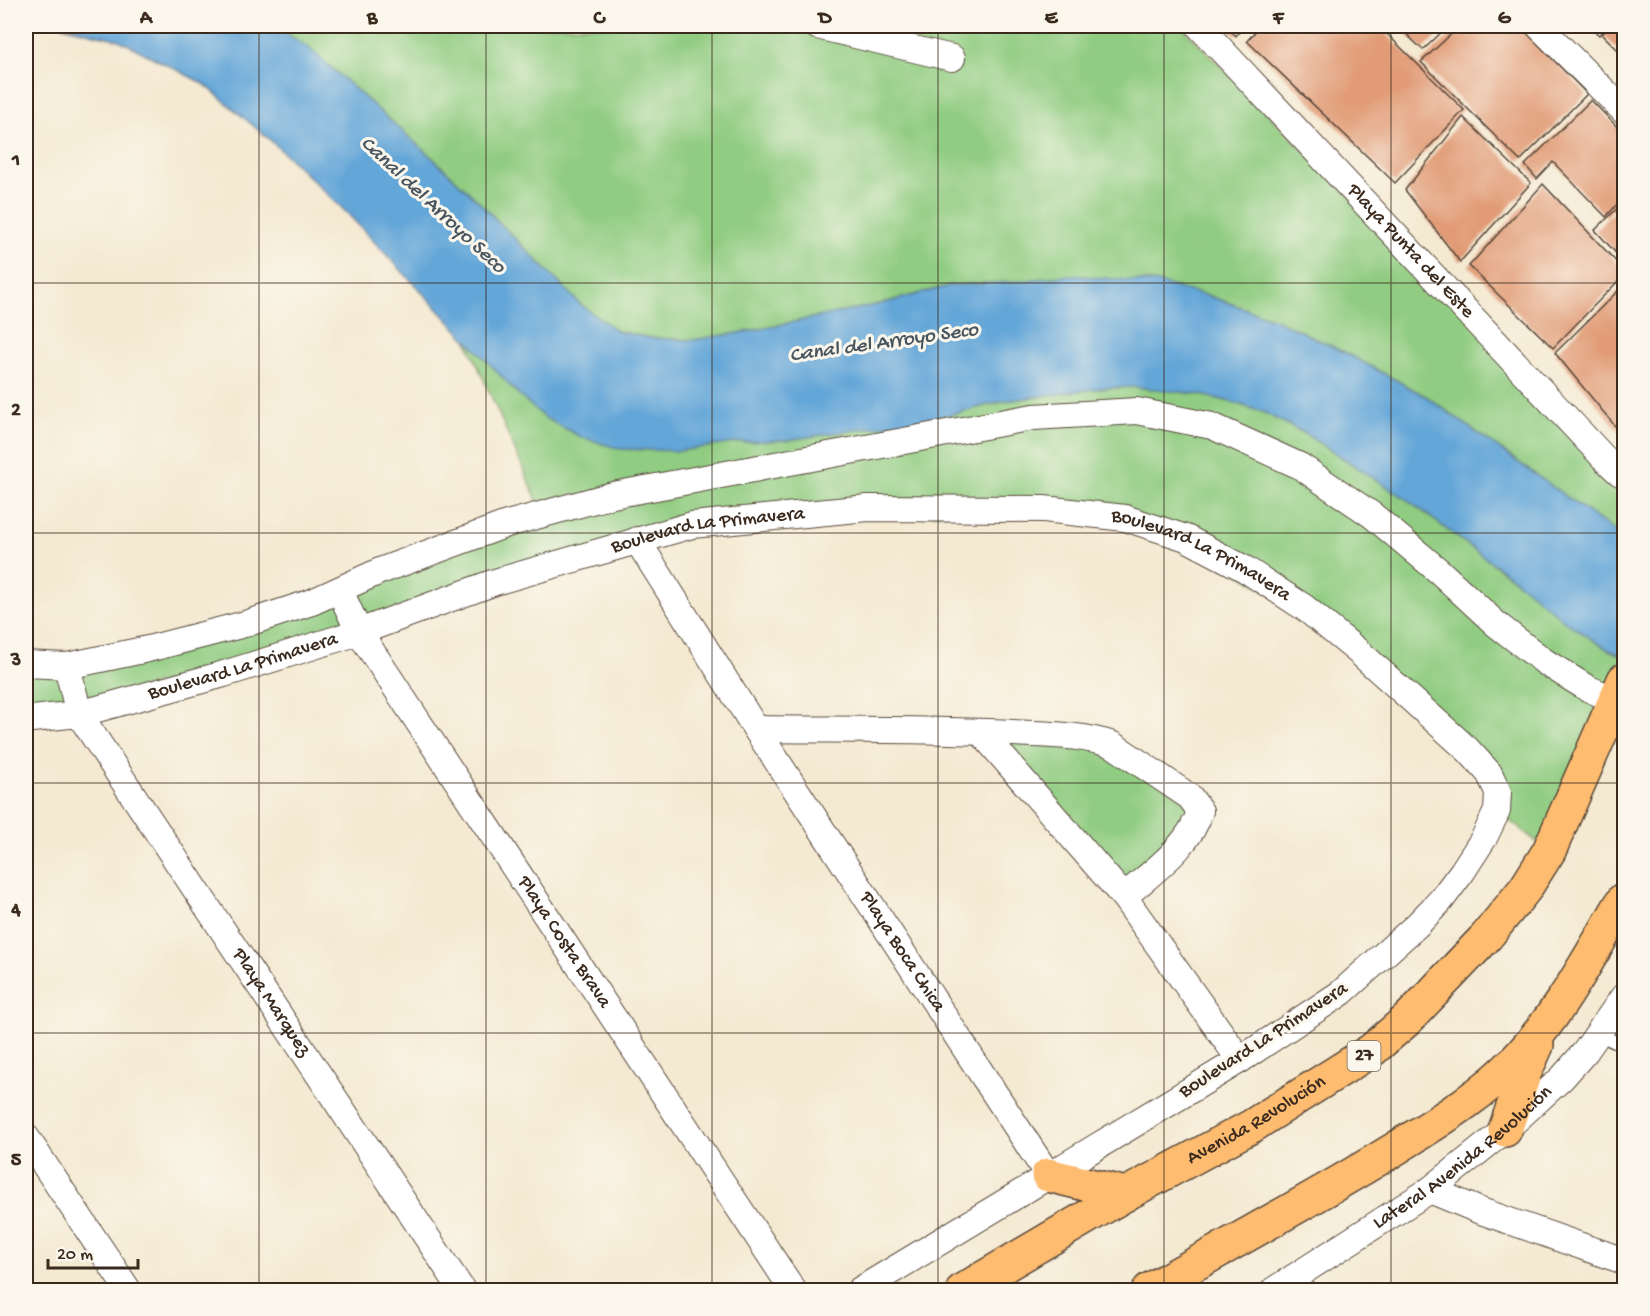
<svg xmlns="http://www.w3.org/2000/svg" width="1650" height="1316" font-family="'Gochi Hand',sans-serif">
  <rect width="100%" height="100%" fill="#fbf7ec"/>
  <filter id="ink" filterUnits="userSpaceOnUse"><feTurbulence type="fractalNoise" baseFrequency=".0167" numOctaves="2"/><feDisplacementMap in="SourceGraphic" scale="12" xChannelSelector="R" yChannelSelector="G"/><feConvolveMatrix kernelMatrix="1 2 1 2 8 2 1 2 1" color-interpolation-filters="sRGB"/></filter>
  <filter id="wash" filterUnits="userSpaceOnUse"><feTurbulence type="fractalNoise" baseFrequency=".008" numOctaves="4" result="noise"/><feDisplacementMap in="SourceGraphic" scale="24" xChannelSelector="R" yChannelSelector="G"/><feGaussianBlur stdDeviation="1.35" result="paint"/><feColorMatrix in="noise" values="0 0 0 0 0 0 0 0 0 0 0 0 0 0 0 0 0 1.4 0 .05"/><feComposite in="paint" operator="in"/></filter>
  <g filter="url(#wash)">
    <rect width="100%" height="100%" fill="#f4e9d1"/>
    <g fill="#90cc81" stroke="#667b50" stroke-width="1.5">
      <polygon points="275,26 1181,26 1445,293 1624,466 1624,538 1427,397 1344,352 1277,320 1252,311 1209,296 1148,281 1107,280 1071,275 1011,282 952,285 880,304 750,331 693,340 650,338 617,331 580,304 476,199 438,163 309,48"/>
      <polygon points="465,337 520,396 741,442 787,440 842,432 945,416 1004,401 1102,388 1135,387 1197,394 1232,402 1263,412 1304,433 1402,496 1607,649 1624,657 1624,679 1549,851 1497,811 1498,792 1360,653 1186,538 1044,509 692,525 359,632 26,718 26,664 245,624 543,514"/>
      <polygon points="981,732 1099,740 1200,811 1124,897"/>
    </g>
    <polygon fill="#64a6d8" stroke="#50687b" stroke-width="1.5" points="62,26 275,26 309,48 438,163 476,199 580,304 617,331 650,338 693,340 750,331 880,304 952,285 1011,282 1071,275 1159,283 1209,296 1277,320 1344,352 1427,397 1624,538 1624,656 1607,649 1567,623 1518,582 1402,496 1304,433 1263,412 1232,402 1197,394 1135,387 1102,388 1004,401 945,416 842,432 787,440 741,442 679,451 620,449 581,437 545,418 520,396 346,212 270,140 204,84 119,40"/>
    <g id="blocks">
      <g fill="#e19b76">
        <polygon points="1226,26 1244,26 1236,36"/>
        <polygon points="1260,26 1379,26 1464,110 1395,183 1247,41"/>
        <polygon points="1398,26 1448,26 1423,50"/>
        <polygon points="1460,26 1520,26 1587,94 1520,161 1421,62"/>
        <polygon points="1589,26 1608,26 1599,35"/>
        <polygon points="1610,26 1624,26 1624,56 1602,34"/>
        <polygon points="1591,100 1624,134 1624,196 1606,217 1553,162 1537,179 1525,165"/>
        <polygon points="1463,117 1531,183 1460,262 1405,190"/>
        <polygon points="1543,184 1624,270 1624,275 1553,348 1469,266"/>
        <polygon points="1624,202 1624,262 1595,230"/>
        <polygon points="1624,285 1624,437 1555,353"/>
      </g>
    </g>
  </g>
  <g filter="url(#ink)">
    <use href="#blocks" fill-opacity="0" stroke="#574739" stroke-width="1.5"/>
    <g fill="none" stroke-linecap="round" stroke-linejoin="round">
      <g stroke="#574739" stroke-width="15">
        <polyline id="service" points="1598,1034 1624,1046"/>
      </g>
      <g stroke="#574739" stroke-width="28">
        <g id="minor">
          <polyline points="817,26 952,58"/>
          <path id="s1" d="M1199 26 1606 460 1620 473 1624 474"/>
          <polyline points="1539,26 1624,111"/>
          <path id="s2" d="M637 540 756 729 1048 1175"/>
          <path id="s3" d="M340 591 359 632 793 1290"/>
          <polyline points="26,664 67,666 148,649 245,624 312,602 380,571 507,524 613,495 1033,417 1137,411 1212,426 1300,466 1372,515 1440,572 1496,624 1545,662 1587,688 1615,700"/>
          <path id="s4" d="M67 666 79 714 462 1290"/>
          <path id="s5" d="M26 718 32 719 79 714 224 674 359 632 495 582 692 525 868 508 1044 509 1125 518 1186 538 1245 569 1305 608 1360 653 1468 750 1489 773 1498 792 1497 811 1484 838 1462 872 1441 900 1417 925 1341 993 1240 1060 860 1290"/>
          <path d="M756 729C842 730 928 729 1013 733 1046 735 1081 734 1113 745L1190 797 1200 811C1190 847 1150 873 1124 897"/>
          <polyline points="981,732 1124,897 1240,1060"/>
          <polyline points="26,1137 128,1290"/>
          <polyline points="1430,1190 1478,1210 1624,1261"/>
          <path id="s6" d="M1274 1290 1430 1190 1505 1130 1562 1078 1585 1052 1624 996"/>
        </g>
      </g>
      <g stroke="#574739" stroke-width="36">
        <g id="primary">
          <polyline points="1505,1130 1525,1072 1537,1045"/>
          <polyline points="1048,1175 1126,1194"/>
          <path id="s7" d="M963 1290 1126 1194 1252 1126 1372 1050 1408 1019 1486 937 1525 889 1549 851 1624 680"/>
          <path d="M1149 1290C1232 1243 1317 1197 1398 1147 1436 1123 1484 1094 1515 1061 1560 1014 1591 954 1624 899"/>
        </g>
      </g>
      <use href="#service" stroke="#fff" stroke-width="12"/>
      <use href="#minor" stroke="#fff" stroke-width="26"/>
      <use href="#primary" stroke="#fdbc70" stroke-width="33"/>
    </g>
  </g>
  <path fill="none" stroke="#3b2a1e" stroke-width="1.5" stroke-opacity="0.55" d="M259 26V1290M486 26V1290M712 26V1290M938 26V1290M1164 26V1290M1391 26V1290M26 283H1624M26 533H1624M26 783H1624M26 1033H1624"/>
  <g text-anchor="middle" dominant-baseline="central" stroke-width="6" stroke-linejoin="round" paint-order="stroke">
    <rect fill="#fbf7ec" stroke="#75685c" stroke-width="1.5" x="1347.5" y="1041" width="33" height="30" rx="4.5"/>
    <g font-size="18" font-weight="bold" fill="#3b2a1e">
      <text x="1364" y="1056">27</text>
    </g>
    <g font-size="20" fill="#3b2a1e" stroke="#fbf7ec">
      <text stroke="none"><textPath href="#s1" startOffset="309">Playa Punta del Este</textPath></text>
      <text stroke="none"><textPath href="#s5" startOffset="710">Boulevard La Primavera</textPath></text>
      <text stroke="none"><textPath href="#s5" startOffset="1214">Boulevard La Primavera</textPath></text>
      <text stroke="none"><textPath href="#s5" startOffset="224">Boulevard La Primavera</textPath></text>
      <text stroke="none"><textPath href="#s3" startOffset="417">Playa Costa Brava</textPath></text>
      <text stroke="none"><textPath href="#s2" startOffset="490">Playa Boca Chica</textPath></text>
      <text stroke="none"><textPath href="#s4" startOffset="396">Playa Marquez</textPath></text>
      <text transform="translate(1264 1041) rotate(-33)">Boulevard La Primavera</text>
      <text stroke="none"><textPath href="#s7" startOffset="339">Avenida Revolución</textPath></text>
      <text stroke="none"><textPath href="#s6" startOffset="231">Lateral Avenida Revolución</textPath></text>
    </g>
    <g font-size="21" font-style="italic" fill="#49555f" stroke="#fbf7ec">
      <text transform="translate(432 206) rotate(43)">Canal del Arroyo Seco</text>
      <text transform="translate(884 344) rotate(-8)">Canal del Arroyo Seco</text>
    </g>
  </g>
  <rect width="1650" height="1316" fill="none" stroke="#fbf7ec" stroke-width="66"/>
  <path d="M48 1259v9h90v-9" fill="none" stroke="#3b2a1e" stroke-width="3"/>
  <text x="57" y="1259" font-size="18" fill="#3b2a1e" stroke="#fbf7ec" stroke-width="4.5" paint-order="stroke">20 m</text>
  <rect x="33" y="33" width="1584" height="1250" fill="none" stroke="#3b2a1e" stroke-width="2"/>
  <g font-size="20" text-anchor="middle" font-weight="bold" fill="#3b2a1e">
    <text x="146" y="23">A</text>
    <text x="372" y="23">B</text>
    <text x="599" y="23">C</text>
    <text x="825" y="23">D</text>
    <text x="1051" y="23">E</text>
    <text x="1278" y="23">F</text>
    <text x="1504" y="23">G</text>
    <text x="16" y="165">1</text>
    <text x="16" y="415">2</text>
    <text x="16" y="665">3</text>
    <text x="16" y="915">4</text>
    <text x="16" y="1165">5</text>
  </g>
</svg>
